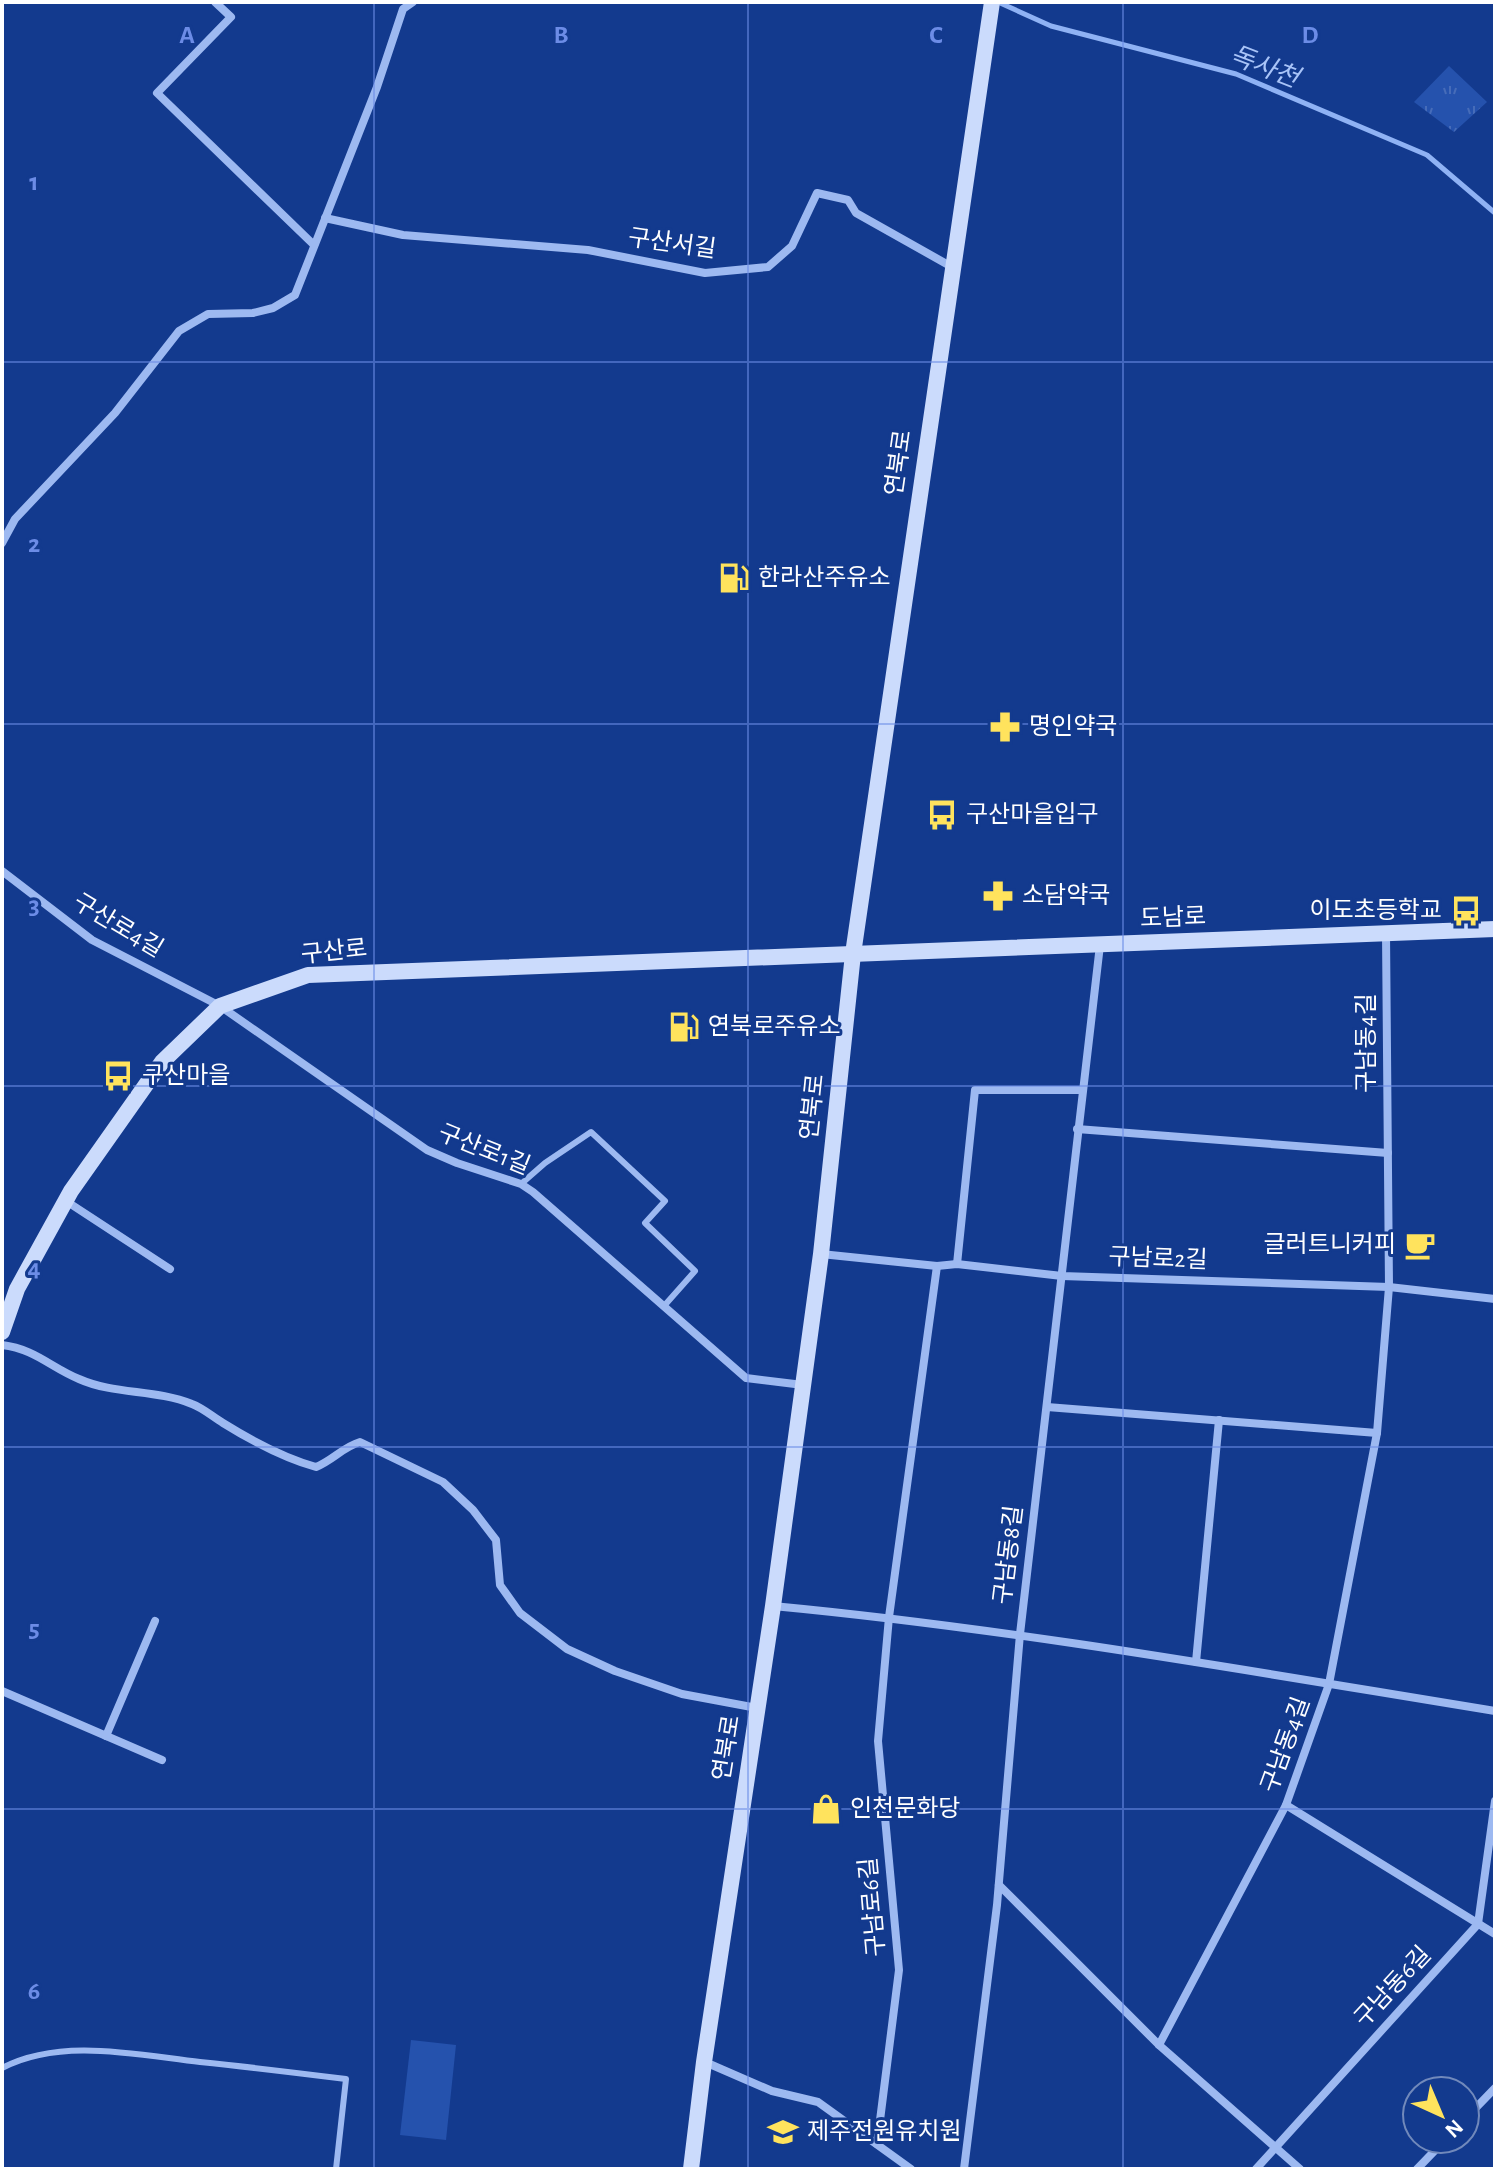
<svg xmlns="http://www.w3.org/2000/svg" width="1497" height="2171" font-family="'Alegreya Sans','Noto Sans KR',sans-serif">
  <defs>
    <pattern id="park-tufts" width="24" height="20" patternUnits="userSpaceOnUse" patternTransform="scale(2)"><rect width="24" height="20" fill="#2552ad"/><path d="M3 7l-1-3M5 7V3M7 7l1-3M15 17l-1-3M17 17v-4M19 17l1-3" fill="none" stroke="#466cb9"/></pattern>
  </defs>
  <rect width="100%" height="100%" fill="#133a8e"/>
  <polygon fill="#2552ad" points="411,2040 456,2045 446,2140 400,2135"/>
  <polygon fill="url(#park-tufts)" points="1449,66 1487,102 1454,132 1414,102"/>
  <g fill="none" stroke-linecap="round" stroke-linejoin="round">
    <polyline stroke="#8fb2f4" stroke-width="5" points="998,2 1051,26 1236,74 1427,155 1495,213"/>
    <g stroke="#9db9f1" stroke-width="6">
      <polyline points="521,1184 545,1163 591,1132 665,1201 645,1223 695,1271 664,1306"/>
      <path d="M2 2068C61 2037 138 2055 200 2062 249 2067 298 2073 346 2079L336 2169"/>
    </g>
    <g stroke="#9db9f1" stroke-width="8">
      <polyline points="215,2 231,17 157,93 314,245"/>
      <polyline points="325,218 403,235 588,250 705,273 768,267 792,246 817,193 848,200 856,213 952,267"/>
      <polyline points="2,543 15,519 115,413 179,331 208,314 253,313 273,308 295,295 377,87 403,9 413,2"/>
      <polyline points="2,871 92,940 220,1006 427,1150 457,1163 521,1184 533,1192 746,1378 803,1385"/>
      <polyline points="1077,1129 1388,1153"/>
      <polyline points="66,1201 170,1269"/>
      <polyline points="821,1254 937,1266 957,1264 1062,1276 1389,1287 1495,1299"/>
      <polyline points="957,1264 975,1090 1081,1090"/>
      <path d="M2 1345C35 1349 50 1367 79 1379 115 1395 155 1389 192 1404 203 1408 213 1417 223 1423 252 1441 284 1458 316 1467 333 1460 343 1447 360 1442L443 1482 473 1510 496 1540 500 1585 520 1613 567 1649 615 1671 682 1694 757 1708"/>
      <polyline points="1047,1407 1377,1433"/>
      <path d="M773 1606C1015 1629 1255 1672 1495 1711"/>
      <polyline points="1196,1662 1219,1420"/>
      <polyline points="2,1691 162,1760"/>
      <polyline points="106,1736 155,1621"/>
      <polyline points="1286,1805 1495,1934"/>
      <polyline points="999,1885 1159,2045 1300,2169"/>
      <polyline points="1159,2045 1286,1805 1329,1684 1377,1433 1389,1287 1386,933"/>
      <polyline points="705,2062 772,2091 818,2102 911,2169"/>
      <polyline points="1465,2119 1495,2088"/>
      <polyline points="877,2144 899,1970 878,1741 889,1617 937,1266"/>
      <polyline points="964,2169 997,1905 1020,1634 1100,945"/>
      <polyline points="1256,2169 1478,1924 1495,1801"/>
      <polyline points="1417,2169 1446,2139"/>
    </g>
    <g stroke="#cbdbfc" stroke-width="16">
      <polyline points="2,1332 17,1289 71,1191 162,1062 220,1006 308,975 1495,929"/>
      <polyline points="691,2169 704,2062 773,1606 821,1254 853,954 992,2"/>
    </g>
  </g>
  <path fill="none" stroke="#6c8ce6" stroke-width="2" stroke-opacity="0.55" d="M374 2V2169M748 2V2169M1123 2V2169M2 362H1495M2 724H1495M2 1086H1495M2 1447H1495M2 1809H1495"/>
  <defs>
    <g id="fuel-bare" transform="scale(2.4)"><path d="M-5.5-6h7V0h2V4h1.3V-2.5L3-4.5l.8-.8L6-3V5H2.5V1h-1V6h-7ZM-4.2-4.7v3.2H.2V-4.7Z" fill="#ffe35d" stroke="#133a8e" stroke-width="2.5" paint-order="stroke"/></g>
    <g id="pharmacy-bare" transform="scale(2.4)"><path d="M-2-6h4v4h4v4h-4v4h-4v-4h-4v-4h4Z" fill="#ffe35d" stroke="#133a8e" stroke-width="2.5" paint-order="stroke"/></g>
    <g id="bus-bare" transform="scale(2.4)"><path d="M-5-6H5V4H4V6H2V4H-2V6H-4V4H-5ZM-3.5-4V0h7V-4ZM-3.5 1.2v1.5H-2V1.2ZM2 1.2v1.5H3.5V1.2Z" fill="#ffe35d" stroke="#133a8e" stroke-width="2.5" paint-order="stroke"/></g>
    <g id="cafe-bare" transform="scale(2.4)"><path d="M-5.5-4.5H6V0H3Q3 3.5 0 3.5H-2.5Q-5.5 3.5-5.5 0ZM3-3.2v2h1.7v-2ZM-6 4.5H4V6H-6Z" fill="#ffe35d" stroke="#133a8e" stroke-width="2.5" paint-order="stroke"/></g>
    <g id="shop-bare" transform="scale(2.4)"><path d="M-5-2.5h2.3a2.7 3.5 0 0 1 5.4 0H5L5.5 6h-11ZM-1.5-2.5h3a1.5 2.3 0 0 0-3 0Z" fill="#ffe35d" stroke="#133a8e" stroke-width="2.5" paint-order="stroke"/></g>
    <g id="school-bare" transform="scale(2.4)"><path d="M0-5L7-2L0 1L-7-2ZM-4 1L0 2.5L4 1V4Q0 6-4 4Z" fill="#ffe35d" stroke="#133a8e" stroke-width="2.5" paint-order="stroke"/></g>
  </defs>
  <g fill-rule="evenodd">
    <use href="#fuel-bare" x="734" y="578"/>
    <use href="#pharmacy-bare" x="1005" y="727"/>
    <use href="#bus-bare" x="942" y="815"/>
    <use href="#pharmacy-bare" x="998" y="896"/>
    <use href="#bus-bare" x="1466" y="911"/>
    <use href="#fuel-bare" x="684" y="1027"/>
    <use href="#bus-bare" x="118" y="1076"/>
    <use href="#cafe-bare" x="1420" y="1245"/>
    <use href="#shop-bare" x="826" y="1809"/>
    <use href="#school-bare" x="783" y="2132"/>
  </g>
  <g text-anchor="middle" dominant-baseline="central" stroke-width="6" stroke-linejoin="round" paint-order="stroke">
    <g font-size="24" fill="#fff" stroke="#133a8e">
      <text transform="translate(672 244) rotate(8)">구산서길</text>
      <text transform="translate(899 463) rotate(-82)">연북로</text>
      <text transform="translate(1173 918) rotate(-2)">도남로</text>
      <text transform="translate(118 926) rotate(31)">구산로4길</text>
      <text transform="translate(334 952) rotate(-6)">구산로</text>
      <text transform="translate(1367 1043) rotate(-90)">구남동4길</text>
      <text transform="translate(813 1107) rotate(-84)">연북로</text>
      <text transform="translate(484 1150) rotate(22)">구산로1길</text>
      <text transform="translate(1158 1259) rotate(2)">구남로2길</text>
      <text transform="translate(1009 1555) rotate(-83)">구남동8길</text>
      <text transform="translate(1286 1745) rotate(-70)">구남동4길</text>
      <text transform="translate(727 1748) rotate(-81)">연북로</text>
      <text transform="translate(873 1907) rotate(-95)">구남로6길</text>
      <text transform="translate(1393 1987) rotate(-47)">구남동6길</text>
    </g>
    <g font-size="24" fill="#fff" stroke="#133a8e" text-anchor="start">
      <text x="758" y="578">한라산주유소</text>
      <text x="1029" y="727">명인약국</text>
      <text x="966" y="815">구산마을입구</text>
      <text x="1022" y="896">소담약국</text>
      <text x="1442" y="911" text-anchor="end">이도초등학교</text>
      <text x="708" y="1027">연북로주유소</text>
      <text x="142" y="1076">구산마을</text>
      <text x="1396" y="1245" text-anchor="end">글러트니커피</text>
      <text x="850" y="1809">인천문화당</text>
      <text x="807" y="2132">제주전원유치원</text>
    </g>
    <g font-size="26" font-style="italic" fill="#a9c4f8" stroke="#133a8e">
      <text transform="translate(1264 67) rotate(21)">독사천</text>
    </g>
  </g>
  <g font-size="26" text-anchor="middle" font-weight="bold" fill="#6c8ce6" stroke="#133a8e" stroke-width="6" stroke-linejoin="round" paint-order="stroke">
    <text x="187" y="43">A</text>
    <text x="561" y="43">B</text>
    <text x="936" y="43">C</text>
    <text x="1310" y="43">D</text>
    <text x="34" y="190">1</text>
    <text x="34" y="552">2</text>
    <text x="34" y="914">3</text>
    <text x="34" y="1276">4</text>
    <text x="34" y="1637">5</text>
    <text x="34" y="1999">6</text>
  </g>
  <rect width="1497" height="2171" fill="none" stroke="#ffffff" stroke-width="8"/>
  <g transform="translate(1441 2115) rotate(136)"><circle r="38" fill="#133a8e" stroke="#7189bb" stroke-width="2"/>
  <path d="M0-6L14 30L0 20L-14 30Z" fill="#ffe35d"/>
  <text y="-12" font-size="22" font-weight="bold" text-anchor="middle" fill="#ffffff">N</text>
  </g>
</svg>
